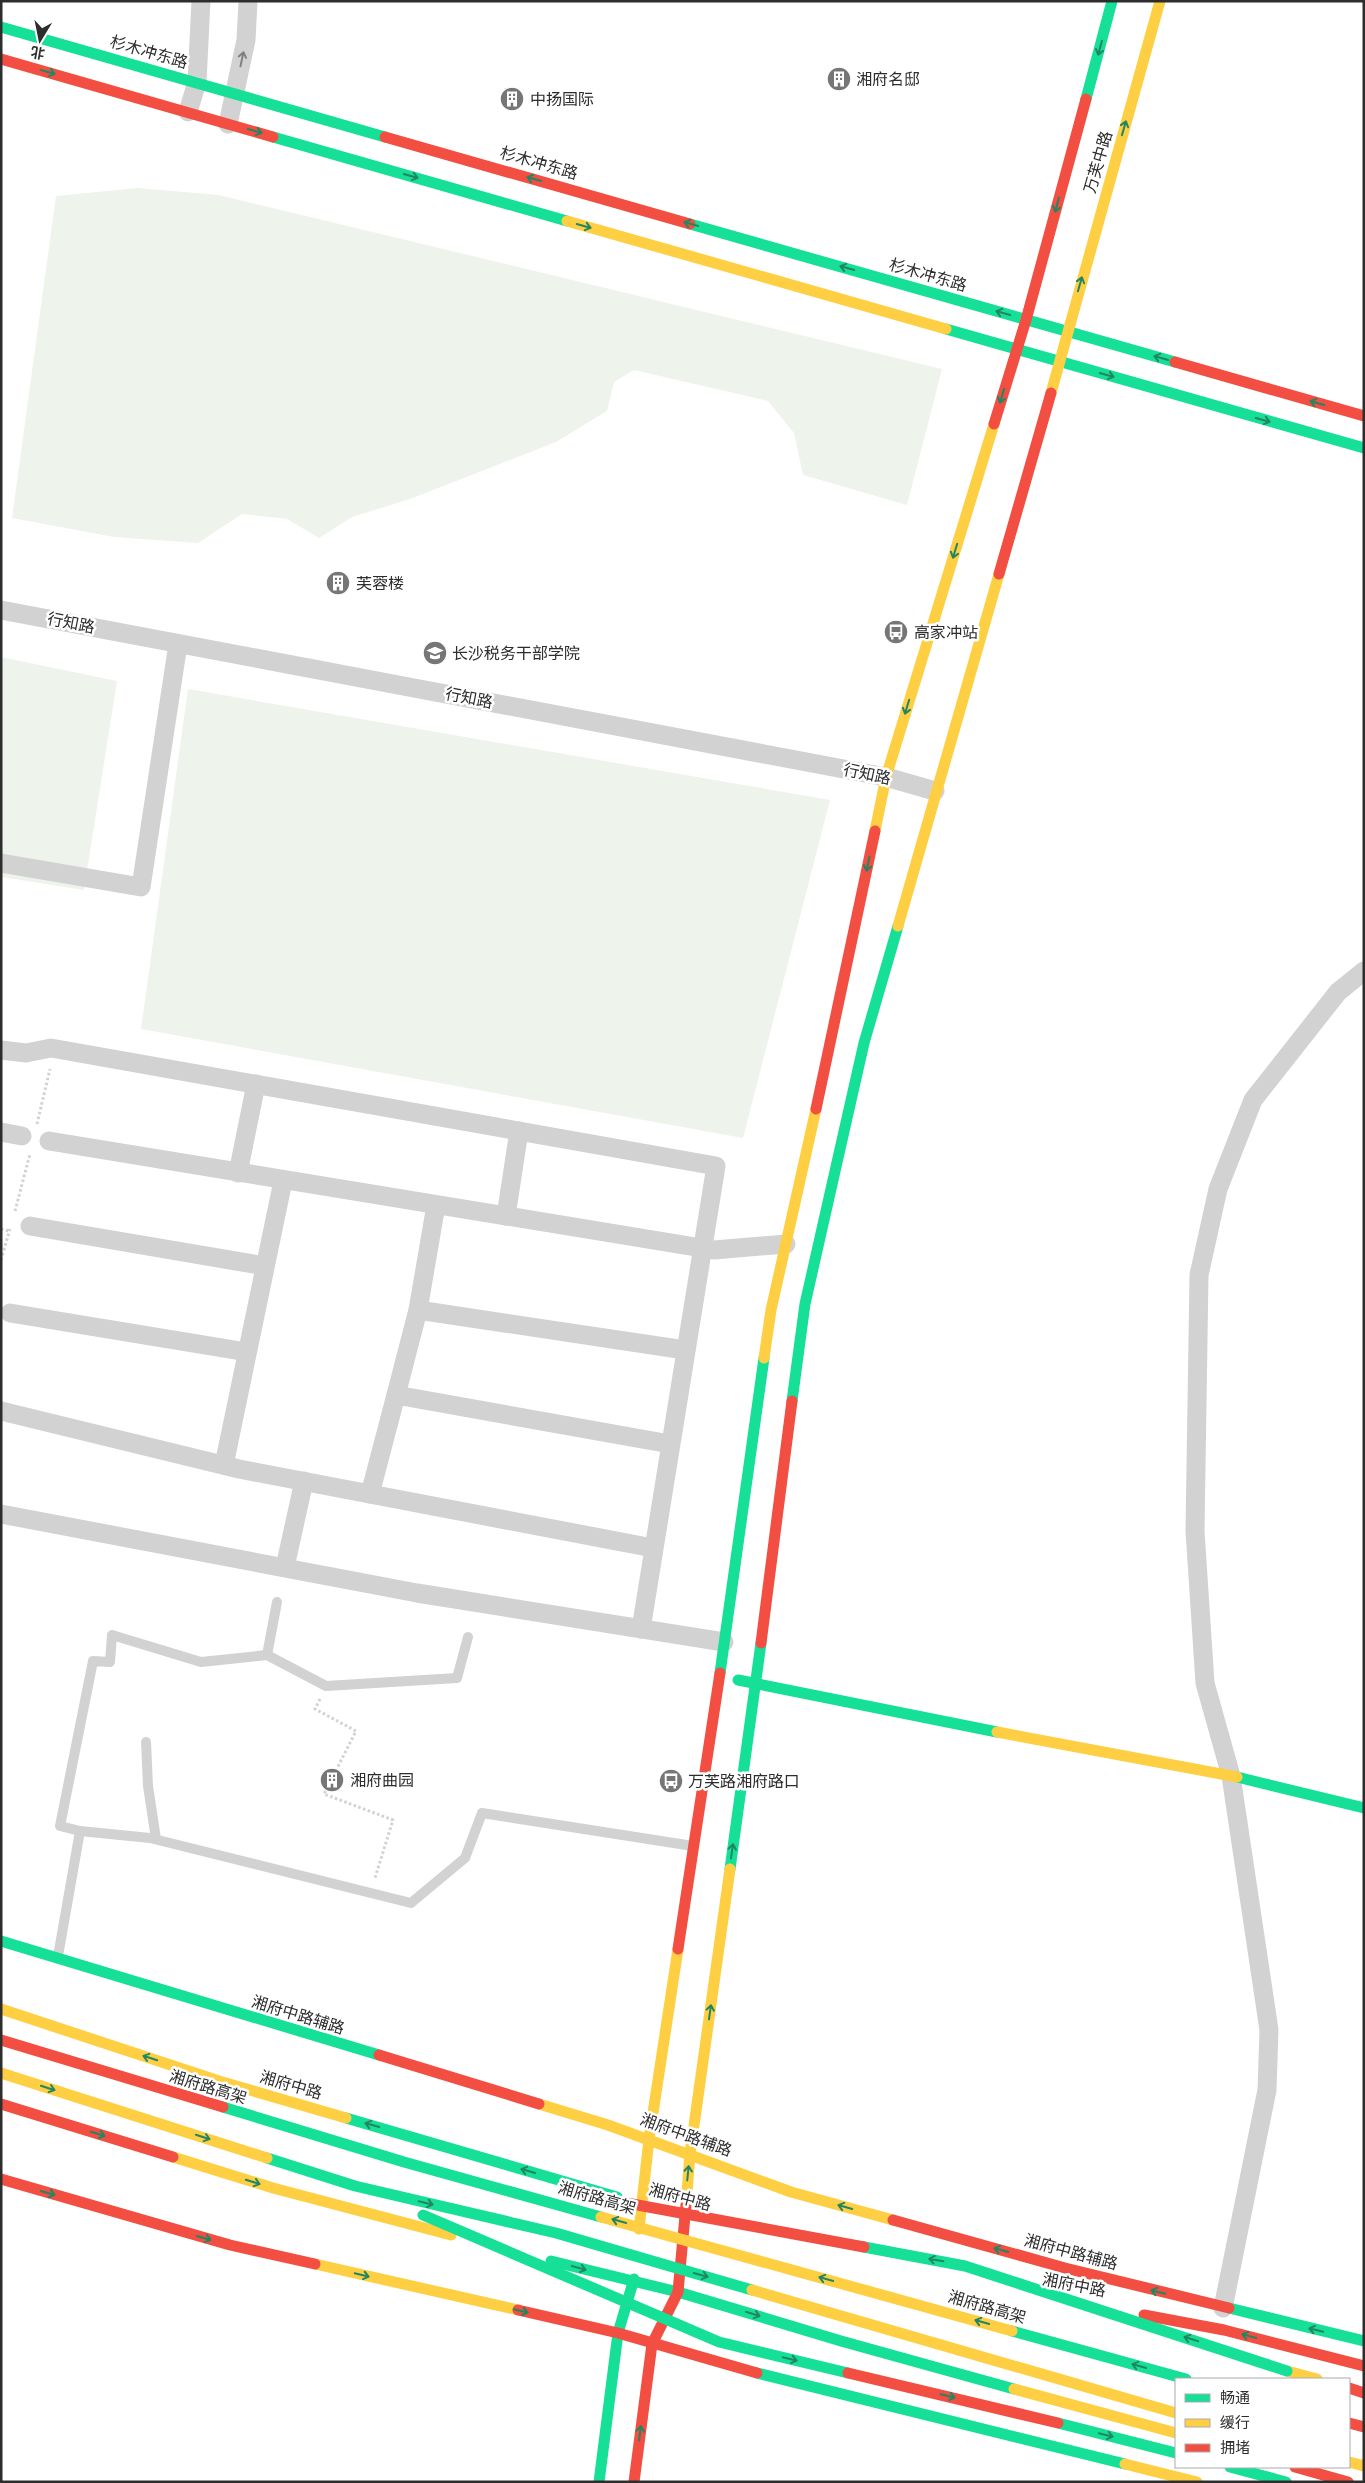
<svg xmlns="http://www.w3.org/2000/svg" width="1365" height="2483" font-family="Raleway,'Noto Sans SC',sans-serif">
  <rect width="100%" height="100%" fill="#fff"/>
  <g fill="#eef3ec">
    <polygon points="138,188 219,195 942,369 907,505 803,475 794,433 768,401 634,370 614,382 607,411 556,442 410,499 352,517 319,538 287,519 242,514 198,543 114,537 12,518 56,196"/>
    <polygon points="1,657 117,681 84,890 1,877"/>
    <polygon points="188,689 830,800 743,1138 141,1029"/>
  </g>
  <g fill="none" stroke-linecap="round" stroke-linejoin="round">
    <g stroke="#d2d2d2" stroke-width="3" stroke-dasharray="2.5 2.5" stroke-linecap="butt">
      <polyline points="37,1124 50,1069"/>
      <polyline points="15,1211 30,1154"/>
      <polyline points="1,1229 9,1231"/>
      <polyline points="1,1260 10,1229"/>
      <polyline points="320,1699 315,1709 356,1731 324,1794 393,1820 375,1878"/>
    </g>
    <g stroke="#d2d2d2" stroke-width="10">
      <polyline points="267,1655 277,1602"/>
      <polyline points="146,1742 148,1786 156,1839"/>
      <polyline points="80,1831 60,1826 93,1661 110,1662 112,1635 201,1662 267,1655 326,1686 457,1678 468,1637"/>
      <polyline points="58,1956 80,1831 150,1838 411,1903 465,1858 482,1813 693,1846"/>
    </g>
    <g stroke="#d2d2d2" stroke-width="19">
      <polyline points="188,112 197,82 201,1"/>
      <polyline points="228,124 246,40 248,1"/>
      <polyline points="1,610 886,777 935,791"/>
      <polyline points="1,863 141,887 178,644"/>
      <polyline points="1,1050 26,1053 51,1048 716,1166 641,1629"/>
      <polyline points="1,1132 22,1136"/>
      <polyline points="49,1141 714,1250 786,1244"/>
      <polyline points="238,1173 256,1084"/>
      <polyline points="506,1216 519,1131"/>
      <polyline points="30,1226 265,1266"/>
      <polyline points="418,1310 685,1350"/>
      <polyline points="10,1313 247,1352"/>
      <polyline points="396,1395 418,1310 436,1205"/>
      <polyline points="1,1411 239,1469 653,1548"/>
      <polyline points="224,1465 283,1181"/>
      <polyline points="370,1494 396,1395 670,1444"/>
      <polyline points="1,1514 417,1593 724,1642"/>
      <polyline points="285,1567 304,1481"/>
      <polyline points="1223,2308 1267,2090 1269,2030 1231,1776 1205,1683 1195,1531 1199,1275 1218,1189 1253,1100 1338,992 1364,971"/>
    </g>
    <g stroke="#16e098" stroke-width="11">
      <polyline points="1,27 385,137"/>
      <polyline points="1086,99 1112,1"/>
      <polyline points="273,137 567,221"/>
      <polyline points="690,224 1175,362"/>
      <polyline points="946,329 1364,448"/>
      <polyline points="792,1401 805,1304 864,1043 898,926"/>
      <polyline points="720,1673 764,1358"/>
      <polyline points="738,1680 997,1732"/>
      <polyline points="1237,1777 1364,1808"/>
      <polyline points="730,1869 761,1643"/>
      <polyline points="1,1941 379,2055"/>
      <polyline points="346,2118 617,2197"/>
      <polyline points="551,2261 678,2292 841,2341 1014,2389"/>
      <polyline points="1229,2308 1364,2341"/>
      <polyline points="757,2373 1125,2464"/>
      <polyline points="1230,2467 1286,2482"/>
      <polyline points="599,2482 618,2333 634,2279"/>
    </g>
    <g stroke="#ffcf43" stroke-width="11">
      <polyline points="567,221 946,329"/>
      <polyline points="1051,393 1160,1"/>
      <polyline points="875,831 886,777 994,424"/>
      <polyline points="898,926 999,574"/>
      <polyline points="764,1358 771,1310 816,1109"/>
      <polyline points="997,1732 1237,1777"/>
      <polyline points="1,2009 219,2081 346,2118"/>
      <polyline points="539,2104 608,2125 791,2192 893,2220"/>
      <polyline points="173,2157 273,2188 451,2235"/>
      <polyline points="686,2205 690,2154 730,1869"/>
      <polyline points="639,2229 649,2139 678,1949"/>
      <polyline points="315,2264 518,2310"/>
      <polyline points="1287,2371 1317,2379"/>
      <polyline points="1014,2389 1176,2433"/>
      <polyline points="1349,2462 1364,2466"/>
      <polyline points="1125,2464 1197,2482"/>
    </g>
    <g stroke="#f24e42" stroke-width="11">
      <polyline points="1,59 273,137"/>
      <polyline points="385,137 690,224"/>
      <polyline points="1175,362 1364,416"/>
      <polyline points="994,424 1026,320 1086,99"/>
      <polyline points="999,574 1051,393"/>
      <polyline points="816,1109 875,831"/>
      <polyline points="761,1643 792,1401"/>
      <polyline points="678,1949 720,1673"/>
      <polyline points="379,2055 539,2104"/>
      <polyline points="1,2104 173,2157"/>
      <polyline points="1,2179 230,2245 315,2264"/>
      <polyline points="893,2220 1065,2268 1229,2308"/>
      <polyline points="518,2310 618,2333 757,2373"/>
      <polyline points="1144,2315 1224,2330 1364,2366"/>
      <polyline points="1349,2388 1364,2393"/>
      <polyline points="1349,2423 1364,2427"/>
      <polyline points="1295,2467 1348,2482"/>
      <polyline points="634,2482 652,2344 678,2292 686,2205"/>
    </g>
    <g stroke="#16e098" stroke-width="11">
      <polyline points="223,2107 404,2162 601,2217"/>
      <polyline points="267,2158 355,2186 556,2233 752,2290"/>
      <polyline points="423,2215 719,2342 848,2373"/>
      <polyline points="864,2247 965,2266 1287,2371"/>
      <polyline points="1012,2331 1186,2379"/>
      <polyline points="1058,2423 1176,2453"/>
    </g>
    <g stroke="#ffcf43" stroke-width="11">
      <polyline points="1,2073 267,2158"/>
      <polyline points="601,2217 1012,2331"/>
      <polyline points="752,2290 1176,2413"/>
    </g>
    <g stroke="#f24e42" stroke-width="11">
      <polyline points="1,2040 223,2107"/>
      <polyline points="589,2196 864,2247"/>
      <polyline points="848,2373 1058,2423"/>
    </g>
  </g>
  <defs><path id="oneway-shaft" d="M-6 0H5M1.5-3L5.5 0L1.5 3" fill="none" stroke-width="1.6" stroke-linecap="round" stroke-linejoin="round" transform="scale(1.25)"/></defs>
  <g stroke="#228662">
    <use href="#oneway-shaft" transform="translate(1100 48) rotate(105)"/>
    <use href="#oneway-shaft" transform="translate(48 72) rotate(16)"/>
    <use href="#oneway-shaft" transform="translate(1124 128) rotate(-74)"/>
    <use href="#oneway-shaft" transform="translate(255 131) rotate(16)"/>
    <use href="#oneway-shaft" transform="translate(411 176) rotate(16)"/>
    <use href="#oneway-shaft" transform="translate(534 179) rotate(-164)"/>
    <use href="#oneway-shaft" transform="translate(1057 205) rotate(105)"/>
    <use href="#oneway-shaft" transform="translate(691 224) rotate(-164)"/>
    <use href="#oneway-shaft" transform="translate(584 226) rotate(16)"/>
    <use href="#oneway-shaft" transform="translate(847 268) rotate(-164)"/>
    <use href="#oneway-shaft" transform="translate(1080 284) rotate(-74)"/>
    <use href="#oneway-shaft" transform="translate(1003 313) rotate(-164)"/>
    <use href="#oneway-shaft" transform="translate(1161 358) rotate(-164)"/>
    <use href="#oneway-shaft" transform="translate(1107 375) rotate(16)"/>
    <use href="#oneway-shaft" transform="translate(1002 396) rotate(107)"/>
    <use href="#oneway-shaft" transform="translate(1317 403) rotate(-164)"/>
    <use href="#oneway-shaft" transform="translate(1263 420) rotate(16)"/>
    <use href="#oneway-shaft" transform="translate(955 551) rotate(107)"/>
    <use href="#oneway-shaft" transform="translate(907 707) rotate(107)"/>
    <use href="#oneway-shaft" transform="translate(868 864) rotate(102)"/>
    <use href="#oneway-shaft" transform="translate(732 1851) rotate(-82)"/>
    <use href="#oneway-shaft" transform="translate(710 2012) rotate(-82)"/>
    <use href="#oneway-shaft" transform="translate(150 2058) rotate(-162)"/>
    <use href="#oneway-shaft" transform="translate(48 2088) rotate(18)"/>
    <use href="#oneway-shaft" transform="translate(372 2125) rotate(-164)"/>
    <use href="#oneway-shaft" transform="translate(98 2134) rotate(17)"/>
    <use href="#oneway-shaft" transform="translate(203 2137) rotate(18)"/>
    <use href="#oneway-shaft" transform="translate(528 2171) rotate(-164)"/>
    <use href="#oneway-shaft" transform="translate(688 2173) rotate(-84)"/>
    <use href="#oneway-shaft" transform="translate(253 2182) rotate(17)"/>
    <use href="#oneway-shaft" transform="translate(48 2193) rotate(16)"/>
    <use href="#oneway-shaft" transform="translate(426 2203) rotate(13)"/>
    <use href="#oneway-shaft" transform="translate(845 2207) rotate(-164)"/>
    <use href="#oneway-shaft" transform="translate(619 2221) rotate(-164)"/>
    <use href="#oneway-shaft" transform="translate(204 2238) rotate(16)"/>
    <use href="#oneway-shaft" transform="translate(1001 2250) rotate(-164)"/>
    <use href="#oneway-shaft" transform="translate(936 2260) rotate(-170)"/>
    <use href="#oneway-shaft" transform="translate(579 2268) rotate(15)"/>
    <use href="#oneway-shaft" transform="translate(362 2275) rotate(13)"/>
    <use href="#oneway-shaft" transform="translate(701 2275) rotate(16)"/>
    <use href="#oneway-shaft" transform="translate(826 2279) rotate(-164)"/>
    <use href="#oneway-shaft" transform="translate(1158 2292) rotate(-166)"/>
    <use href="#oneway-shaft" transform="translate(521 2311) rotate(13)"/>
    <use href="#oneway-shaft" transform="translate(753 2314) rotate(17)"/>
    <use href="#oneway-shaft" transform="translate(982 2322) rotate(-164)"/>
    <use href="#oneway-shaft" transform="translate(1316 2330) rotate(-167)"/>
    <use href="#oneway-shaft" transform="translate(1249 2336) rotate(-165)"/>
    <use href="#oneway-shaft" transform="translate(1191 2339) rotate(-162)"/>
    <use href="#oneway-shaft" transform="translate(790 2359) rotate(13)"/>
    <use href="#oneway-shaft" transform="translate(1139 2366) rotate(-164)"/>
    <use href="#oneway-shaft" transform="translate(948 2396) rotate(13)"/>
    <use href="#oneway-shaft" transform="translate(640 2433) rotate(-83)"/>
    <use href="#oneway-shaft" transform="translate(1106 2435) rotate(14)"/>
  </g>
  <use stroke="#808080" href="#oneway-shaft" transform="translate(242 59) rotate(-78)"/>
  <defs>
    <g id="building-disc" transform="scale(1.25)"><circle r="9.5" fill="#767676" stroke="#fff"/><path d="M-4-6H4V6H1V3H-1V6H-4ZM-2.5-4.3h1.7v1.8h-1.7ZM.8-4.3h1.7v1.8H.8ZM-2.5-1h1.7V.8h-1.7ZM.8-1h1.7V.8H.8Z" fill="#fff"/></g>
    <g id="bus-disc" transform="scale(1.25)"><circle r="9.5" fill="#767676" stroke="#fff"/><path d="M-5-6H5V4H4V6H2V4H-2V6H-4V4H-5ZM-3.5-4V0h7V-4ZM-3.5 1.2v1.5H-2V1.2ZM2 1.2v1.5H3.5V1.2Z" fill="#fff"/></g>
    <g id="school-disc" transform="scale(1.25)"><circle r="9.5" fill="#767676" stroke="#fff"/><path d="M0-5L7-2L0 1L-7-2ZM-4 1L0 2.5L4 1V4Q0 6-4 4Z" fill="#fff"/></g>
  </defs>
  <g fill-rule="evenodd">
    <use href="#building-disc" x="839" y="79"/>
    <use href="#building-disc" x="512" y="99"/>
    <use href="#building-disc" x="338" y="583"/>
    <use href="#bus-disc" x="896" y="632"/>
    <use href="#school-disc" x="435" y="653"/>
    <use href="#building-disc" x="332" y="1780"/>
    <use href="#bus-disc" x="671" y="1781"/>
  </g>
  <g text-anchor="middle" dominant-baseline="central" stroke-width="5" stroke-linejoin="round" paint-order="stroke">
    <g font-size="16" fill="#2d2d2d" stroke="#fff">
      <text transform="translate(149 52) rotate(16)">杉木冲东路</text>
      <text transform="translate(1098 162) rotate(-74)">万芙中路</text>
      <text transform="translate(539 163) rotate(16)">杉木冲东路</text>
      <text transform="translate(928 275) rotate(16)">杉木冲东路</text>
      <text transform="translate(71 623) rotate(11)">行知路</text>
      <text transform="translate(469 698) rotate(11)">行知路</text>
      <text transform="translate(867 774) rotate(12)">行知路</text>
      <text transform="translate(298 2015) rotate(17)">湘府中路辅路</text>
      <text transform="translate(291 2085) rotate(16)">湘府中路</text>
      <text transform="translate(208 2087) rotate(17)">湘府路高架</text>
      <text transform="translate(686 2135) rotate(20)">湘府中路辅路</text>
      <text transform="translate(680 2197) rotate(15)">湘府中路</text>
      <text transform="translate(597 2198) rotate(16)">湘府路高架</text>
      <text transform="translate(1071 2252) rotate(15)">湘府中路辅路</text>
      <text transform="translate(1074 2285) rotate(11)">湘府中路</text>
      <text transform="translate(987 2307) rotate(16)">湘府路高架</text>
    </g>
    <g font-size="16" fill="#2d2d2d" stroke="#fff" text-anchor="start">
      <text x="856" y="79">湘府名邸</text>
      <text x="530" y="99">中扬国际</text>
      <text x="356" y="583">芙蓉楼</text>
      <text x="914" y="632">高家冲站</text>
      <text x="452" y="653">长沙税务干部学院</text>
      <text x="350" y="1780">湘府曲园</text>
      <text x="688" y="1781">万芙路湘府路口</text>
    </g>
  </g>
  <rect width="1365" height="2483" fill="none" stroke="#2d2d2d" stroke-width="5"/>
  <rect x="1175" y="2378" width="175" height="90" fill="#ffffff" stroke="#ababab"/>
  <rect x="1185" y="2394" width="25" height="8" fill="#16e098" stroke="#ababab"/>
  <text x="1220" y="2403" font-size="15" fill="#2d2d2d">畅通</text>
  <rect x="1185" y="2419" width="25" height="8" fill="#ffcf43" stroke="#ababab"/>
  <text x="1220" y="2428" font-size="15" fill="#2d2d2d">缓行</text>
  <rect x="1185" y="2444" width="25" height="8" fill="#f24e42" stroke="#ababab"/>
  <text x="1220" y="2453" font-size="15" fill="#2d2d2d">拥堵</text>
  <g transform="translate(40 40) rotate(190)" stroke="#ffffff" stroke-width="4" paint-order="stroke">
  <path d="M0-4L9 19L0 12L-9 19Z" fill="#2d2d2d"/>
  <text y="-8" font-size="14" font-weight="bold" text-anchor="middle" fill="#2d2d2d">北</text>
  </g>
</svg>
